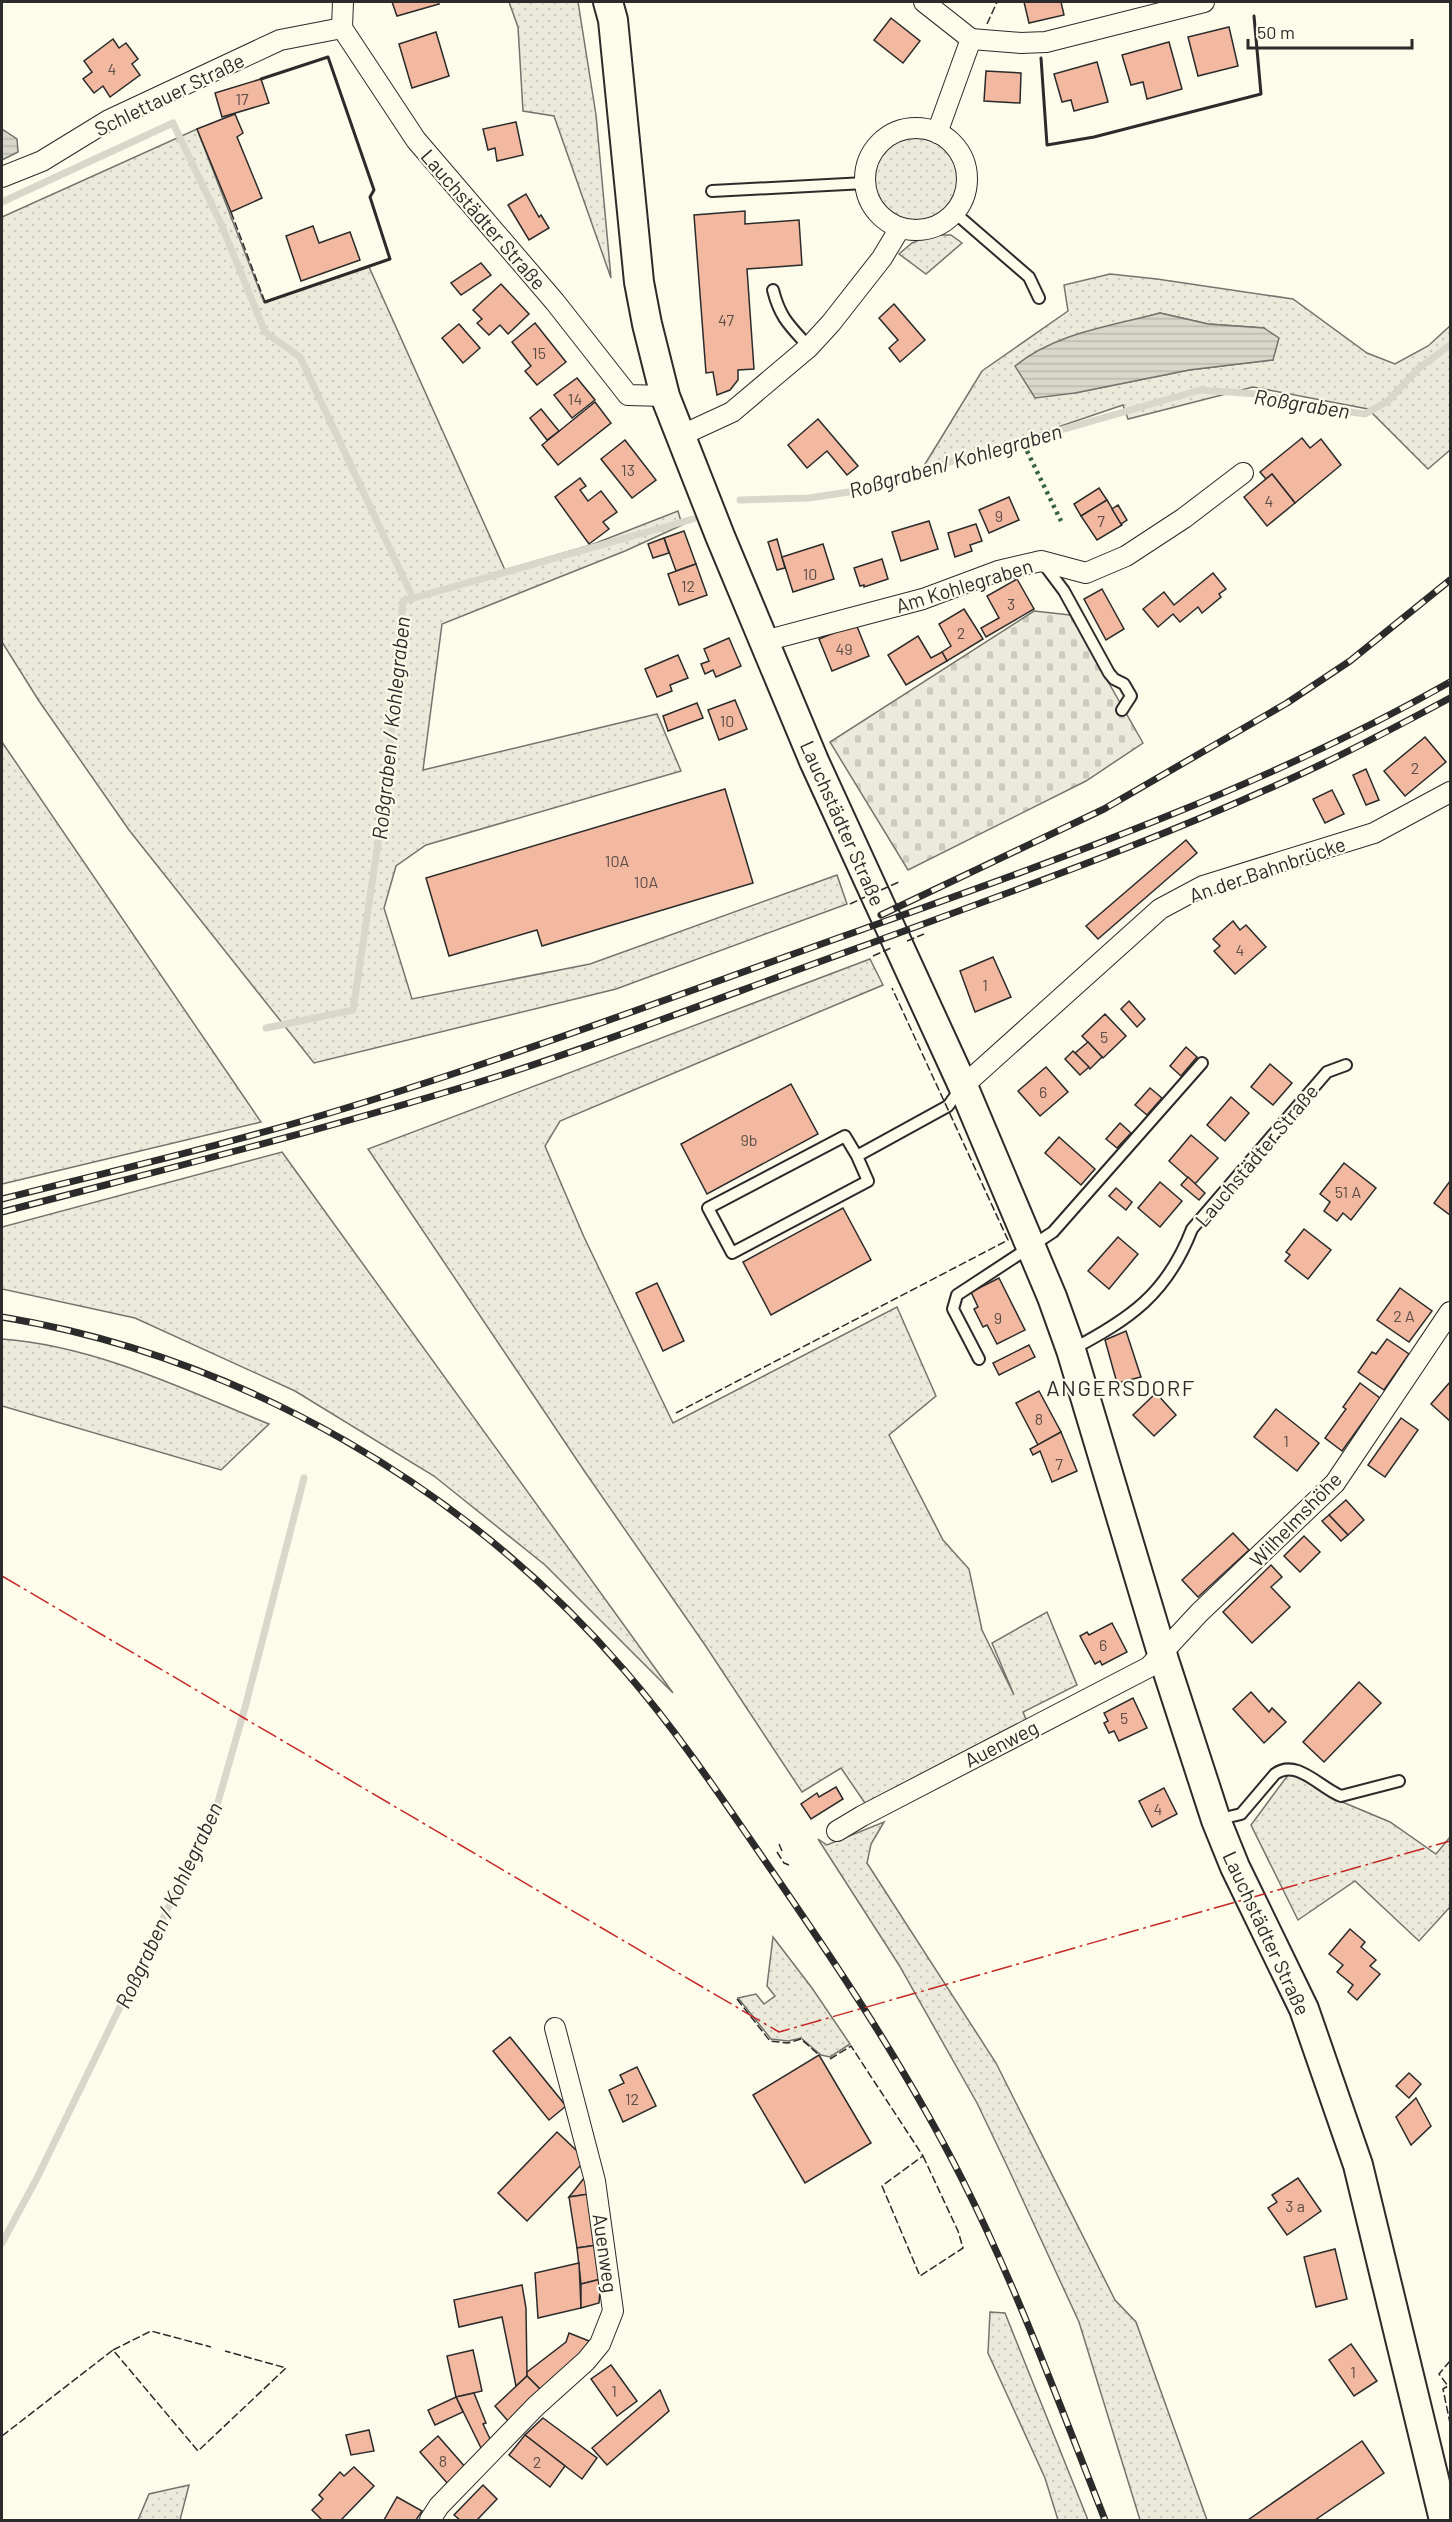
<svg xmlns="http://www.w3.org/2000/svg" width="1452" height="2522" font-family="Barlow,sans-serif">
  <defs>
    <pattern id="grass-dots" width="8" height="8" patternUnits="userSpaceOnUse" patternTransform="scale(1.5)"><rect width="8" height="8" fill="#ecebdb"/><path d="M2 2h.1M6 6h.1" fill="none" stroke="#cbcabc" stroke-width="1.8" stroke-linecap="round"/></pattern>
    <pattern id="cemetery-stones" width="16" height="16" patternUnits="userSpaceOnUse" patternTransform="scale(1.5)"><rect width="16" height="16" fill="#ecebdb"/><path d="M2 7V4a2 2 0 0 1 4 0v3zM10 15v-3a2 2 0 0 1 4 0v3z" fill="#cbcabc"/></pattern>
    <pattern id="water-rules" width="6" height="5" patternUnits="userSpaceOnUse" patternTransform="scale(1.5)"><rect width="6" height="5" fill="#d8d7c9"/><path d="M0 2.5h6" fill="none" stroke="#bab9ad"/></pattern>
  </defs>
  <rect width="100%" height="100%" fill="#fdfbea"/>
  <g fill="url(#grass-dots)" stroke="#74746e" stroke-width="1.5" fill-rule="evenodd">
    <polygon points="509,2 578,2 596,115 611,278 554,116 523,111 518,27"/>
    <polygon points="197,129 264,302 369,267 505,570 591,545 678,511 682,525 625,551 442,624 423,770 657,714 681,771 426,845 396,866 384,908 412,999 590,964 837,875 847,904 616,989 314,1063 129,830 39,701 2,642 2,217"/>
    <circle cx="916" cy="180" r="42"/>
    <polygon points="931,235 951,235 962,243 926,274 899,254 912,243"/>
    <path d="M1110 274 1157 279 1293 299 1367 353 1395 364 1428 346 1450 326V450L1428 469 1368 409 1253 387 1128 419 1123 405 919 474 982 371 1068 311 1064 285ZM1160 313 1208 324 1264 328 1273 360 1189 370 1075 393 1124 323Z"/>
    <polygon points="2,742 261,1122 2,1184"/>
    <polygon points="870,959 883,985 560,1121 545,1146 584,1237 673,1423 897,1307 936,1396 889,1435 943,1540 969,1569 982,1630 1014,1695 992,1643 1047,1612 1077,1685 1023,1712 1028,1724 867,1806 841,1768 802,1792 705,1645 585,1472 368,1149"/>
    <polygon points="282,1152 673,1693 545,1565 434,1476 295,1391 135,1318 2,1289 2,1227"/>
    <path d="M2 1339C96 1346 183 1389 269 1424L221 1470 2 1406Z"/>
    <polygon points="1288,1775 1299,1777 1340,1801 1390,1822 1436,1854 1450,1837 1450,1907 1419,1941 1355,1881 1298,1920 1251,1825"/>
    <polygon points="884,1822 871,1844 867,1863 996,2063 1115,2300 1136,2322 1207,2520 1140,2520 1079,2322 1009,2170 977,2103 899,1965 818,1839 827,1845"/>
    <polygon points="773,1937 812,1988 850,2044 830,2057 821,2055 801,2038 788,2041 771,2039 738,1998 756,1994 764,2004 775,1996 767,1986"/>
    <polygon points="990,2312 1005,2313 1088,2520 1058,2520 1045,2478 988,2353"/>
    <polygon points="189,2485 180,2520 138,2520 149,2494"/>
  </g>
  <polygon fill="url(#cemetery-stones)" stroke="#74746e" stroke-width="1.5" points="1034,611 1070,615 1143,743 1086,781 908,870 830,742"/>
  <g fill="url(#water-rules)" stroke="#74746e" stroke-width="1.5">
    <polygon points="2,129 17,139 18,152 2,160"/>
    <path d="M1160 313 1208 324 1264 328 1279 338 1273 360 1189 370 1075 393 1035 398 1015 366C1055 333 1111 326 1160 313Z"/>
  </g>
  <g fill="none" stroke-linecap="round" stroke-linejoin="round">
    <g stroke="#d8d7c9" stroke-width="7">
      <polyline points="2,202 173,123 221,224 265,332 300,357 413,598"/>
      <polyline points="740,500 809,498 869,489 918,471 1200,390 1258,394 1330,409 1365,414 1388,401 1419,368 1450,345"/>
      <polyline points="266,1028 353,1010 386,790 403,601 693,519"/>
      <polyline points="2,2243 37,2178 216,1809 246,1704 304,1478"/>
    </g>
  </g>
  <g fill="#f2b8a0" stroke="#2b2b2b" stroke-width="1.5">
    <polygon points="392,2 438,2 439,4 397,16"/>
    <polygon points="1024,2 1061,2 1064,15 1029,23"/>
    <polygon points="891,18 920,41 903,63 874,40"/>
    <polygon points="1229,27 1238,66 1198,76 1188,37"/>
    <polygon points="436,32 449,76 412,88 399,44"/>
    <polygon points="113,39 119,48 126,43 138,59 132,64 140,75 110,97 103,86 94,93 83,79 92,72 84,61"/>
    <polygon points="1169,42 1182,89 1147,99 1143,82 1131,85 1122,55"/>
    <polygon points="1097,62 1108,102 1074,111 1071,100 1062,102 1054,74"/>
    <polygon points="986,71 1021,73 1020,103 984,101"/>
    <polygon points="261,79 269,103 222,117 215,93"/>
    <polygon points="235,114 243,133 237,137 262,198 231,212 197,129"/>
    <polygon points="516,122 523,155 497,161 495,148 488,150 483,129"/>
    <polygon points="526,194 539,217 541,215 549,228 529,240 508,205"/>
    <polygon points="745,211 745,224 799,220 802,265 747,269 754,369 738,370 738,380 730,390 717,395 713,372 706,373 694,215"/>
    <polygon points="313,226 319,243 350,232 360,260 301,281 286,236"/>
    <polygon points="481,263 491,275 461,295 451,283"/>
    <polygon points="501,284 529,314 508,334 500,325 489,335 477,323 482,319 473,310"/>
    <polygon points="894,304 925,340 900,362 889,348 898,340 879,318"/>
    <polygon points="535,323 566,362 537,385 525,371 531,366 512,342"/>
    <polygon points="459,324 480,348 463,363 442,338"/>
    <polygon points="577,378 595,400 572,418 554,395"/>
    <polygon points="595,402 611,423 558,465 542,445"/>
    <polygon points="541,409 559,431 547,440 530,418"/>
    <polygon points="818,419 858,466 847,475 827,451 807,468 788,445"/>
    <polygon points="1302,438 1310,448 1321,439 1341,465 1295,503 1272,474 1266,479 1260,472"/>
    <polygon points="625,440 656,480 632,498 601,459"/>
    <polygon points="1272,474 1295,503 1267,526 1244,497"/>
    <polygon points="580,478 586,486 580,490 588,501 601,491 617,512 603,522 609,529 589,544 555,497"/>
    <polygon points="1099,488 1107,500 1081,516 1074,504"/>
    <polygon points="1009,497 1019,520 989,533 979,510"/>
    <polygon points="1107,500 1122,525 1097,540 1081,516"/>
    <polygon points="1118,505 1127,520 1121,524 1112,509"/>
    <polygon points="929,521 938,549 901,561 892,532"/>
    <polygon points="976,524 982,541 970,545 972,551 955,557 948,533"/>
    <polygon points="684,531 696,564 676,571 664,538"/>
    <polygon points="664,538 669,553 653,558 648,544"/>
    <polygon points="777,539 785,568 777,570 768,542"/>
    <polygon points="823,544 834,579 793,592 782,557"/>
    <polygon points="882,559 888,579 864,587 864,585 860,586 854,568"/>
    <polygon points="696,564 707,595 679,605 668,574"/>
    <polygon points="1213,573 1226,589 1219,594 1221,597 1202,613 1198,607 1180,622 1173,614 1158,627 1143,609 1164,592 1174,605"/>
    <polygon points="1017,579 1034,609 986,637 981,628 999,618 987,596"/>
    <polygon points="1102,589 1124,629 1106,640 1084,599"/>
    <polygon points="964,609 983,639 947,661 942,652 951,646 939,624"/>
    <polygon points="856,624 869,656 832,671 819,639"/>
    <polygon points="918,636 931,658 942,652 947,661 906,685 888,655"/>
    <polygon points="729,638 741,666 716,677 713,670 705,674 701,664 709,661 704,649"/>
    <polygon points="678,655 688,678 670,685 672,691 657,697 645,669"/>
    <polygon points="735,700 747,729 719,740 708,710"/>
    <polygon points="697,703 703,718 668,731 663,716"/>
    <polygon points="1425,737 1446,762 1405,796 1384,771"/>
    <polygon points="1366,769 1379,800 1366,805 1353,775"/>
    <polygon points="725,789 753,883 542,946 537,930 449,956 426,878"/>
    <polygon points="1332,790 1344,814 1325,823 1313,799"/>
    <polygon points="1186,840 1197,853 1098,939 1086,926"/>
    <polygon points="1233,921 1240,930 1246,925 1266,947 1235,974 1214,951 1220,946 1213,939"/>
    <polygon points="993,957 1011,997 975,1012 960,971"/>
    <polygon points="1129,1001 1145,1019 1137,1027 1121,1009"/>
    <polygon points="1105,1014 1126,1036 1103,1058 1082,1036"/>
    <polygon points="1088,1042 1102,1057 1090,1069 1075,1053"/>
    <polygon points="1186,1047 1197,1057 1181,1076 1170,1066"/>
    <polygon points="1073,1051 1089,1067 1080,1075 1065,1059"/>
    <polygon points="1270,1064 1292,1083 1273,1105 1251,1087"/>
    <polygon points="1046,1067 1068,1092 1040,1116 1018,1091"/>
    <polygon points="791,1084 818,1134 707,1194 681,1144"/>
    <polygon points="1150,1088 1162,1098 1147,1115 1135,1105"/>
    <polygon points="1231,1097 1249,1113 1225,1141 1207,1125"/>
    <polygon points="1120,1123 1131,1133 1117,1148 1106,1139"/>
    <polygon points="1191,1135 1218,1158 1195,1184 1169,1161"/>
    <polygon points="1059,1137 1095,1169 1081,1185 1045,1153"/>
    <polygon points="1344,1163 1376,1188 1351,1220 1343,1213 1337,1221 1324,1211 1330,1202 1320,1194"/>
    <polygon points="1188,1177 1205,1193 1199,1200 1181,1185"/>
    <polygon points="1450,1181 1450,1215 1434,1203"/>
    <polygon points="1160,1182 1182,1201 1160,1227 1138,1208"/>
    <polygon points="1116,1188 1132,1202 1126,1210 1109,1196"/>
    <polygon points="843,1208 871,1260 771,1315 743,1262"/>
    <polygon points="1304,1229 1331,1250 1308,1279 1285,1261 1290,1255 1286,1252"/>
    <polygon points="1118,1237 1138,1254 1109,1289 1088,1271"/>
    <polygon points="999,1278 1025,1330 997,1344 987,1325 983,1327 974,1309 978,1307 971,1292"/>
    <polygon points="657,1283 684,1341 663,1351 636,1293"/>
    <polygon points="1400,1288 1432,1311 1409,1342 1377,1320"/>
    <polygon points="1126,1331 1141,1377 1117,1383 1105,1340"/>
    <polygon points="1387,1339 1409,1354 1384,1390 1358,1372 1372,1352 1376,1354"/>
    <polygon points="1029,1345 1035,1357 999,1375 993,1363"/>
    <polygon points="1450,1382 1450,1421 1431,1404"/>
    <polygon points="1360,1383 1380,1398 1342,1451 1325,1438 1346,1409 1343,1407"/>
    <polygon points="1039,1391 1061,1432 1038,1445 1016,1403"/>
    <polygon points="1156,1393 1176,1415 1154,1436 1133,1415"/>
    <polygon points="1276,1409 1319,1443 1297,1471 1254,1437"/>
    <polygon points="1401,1418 1418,1430 1385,1477 1368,1465"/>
    <polygon points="1061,1432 1077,1471 1052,1482 1040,1451 1033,1455 1030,1449"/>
    <polygon points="1346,1500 1364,1520 1348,1535 1329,1515"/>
    <polygon points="1329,1515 1348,1535 1341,1541 1322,1521"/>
    <polygon points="1233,1533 1249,1550 1198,1597 1182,1580"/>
    <polygon points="1304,1536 1320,1552 1300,1572 1284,1556"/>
    <polygon points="1271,1565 1282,1577 1271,1587 1290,1607 1252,1643 1223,1612"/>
    <polygon points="1112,1623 1127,1652 1102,1665 1100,1661 1095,1664 1080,1636 1087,1632 1089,1635"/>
    <polygon points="1359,1682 1381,1703 1324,1762 1303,1742"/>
    <polygon points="1251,1692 1269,1712 1272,1708 1286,1722 1264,1743 1233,1709"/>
    <polygon points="1133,1698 1147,1728 1119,1741 1114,1731 1109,1733 1104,1723 1108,1721 1104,1713"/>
    <polygon points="836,1787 843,1799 811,1819 801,1804 817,1793 819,1797"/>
    <polygon points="1164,1788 1177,1814 1152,1827 1139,1801"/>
    <polygon points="1350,1929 1365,1942 1361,1947 1376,1960 1370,1966 1380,1974 1357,2000 1348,1992 1353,1985 1337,1972 1343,1965 1329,1954"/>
    <polygon points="510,2037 566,2106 549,2120 493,2051"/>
    <polygon points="819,2055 871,2143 805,2183 753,2095"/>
    <polygon points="637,2067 656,2106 623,2122 609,2090 624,2083 620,2075"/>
    <polygon points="1409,2073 1421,2084 1409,2098 1396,2086"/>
    <polygon points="1416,2098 1431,2126 1411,2145 1396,2117"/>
    <polygon points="557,2132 577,2151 581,2165 527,2221 498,2193"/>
    <polygon points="585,2177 589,2194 569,2197"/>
    <polygon points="1298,2178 1321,2211 1287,2235 1268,2208 1277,2202 1272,2195"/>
    <polygon points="589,2194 597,2245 577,2248 569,2197"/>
    <polygon points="597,2245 601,2279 581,2284 577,2248"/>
    <polygon points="1335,2249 1347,2299 1316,2307 1304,2257"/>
    <polygon points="579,2263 581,2308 538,2318 535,2273"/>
    <polygon points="601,2279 599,2303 581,2308 581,2284"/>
    <polygon points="522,2285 526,2308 527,2376 516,2386 502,2317 459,2327 454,2300"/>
    <polygon points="569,2333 589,2341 584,2354 541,2390 527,2376 527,2372 566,2342"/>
    <polygon points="1351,2344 1377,2381 1354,2396 1329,2360"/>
    <polygon points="473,2350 482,2391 456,2397 447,2356"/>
    <polygon points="611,2365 637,2401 617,2416 591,2379"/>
    <polygon points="527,2376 541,2390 508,2421 495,2406"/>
    <polygon points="660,2390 669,2411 607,2465 592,2448"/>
    <polygon points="474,2393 486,2423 483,2424 491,2441 482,2450 456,2397"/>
    <polygon points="456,2397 463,2412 435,2425 428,2410"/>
    <polygon points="543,2418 597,2458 582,2479 525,2435"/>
    <polygon points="369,2430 374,2451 351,2455 346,2435"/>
    <polygon points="525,2435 565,2466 550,2487 509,2455"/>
    <polygon points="438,2436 466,2468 448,2484 420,2452"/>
    <polygon points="1362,2441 1384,2473 1315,2520 1248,2520"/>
    <polygon points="354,2467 374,2486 341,2520 322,2520 312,2510 323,2499 319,2495 340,2472 344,2476"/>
    <polygon points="483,2485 497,2499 477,2520 460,2520 454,2515"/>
    <polygon points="397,2497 422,2511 416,2520 384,2520"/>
  </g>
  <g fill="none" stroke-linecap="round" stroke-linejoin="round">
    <g stroke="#2b2b2b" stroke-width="14">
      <g id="lane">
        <polyline points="712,191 865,183"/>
        <polyline points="955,213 1029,277 1039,298"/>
        <path d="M773 290C780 318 790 326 809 347"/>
        <polyline points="1043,563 1064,591 1109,673 1114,679 1124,684 1131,696 1122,710"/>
        <polyline points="857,1156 845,1136 708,1208 732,1253 868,1181 857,1156 948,1106 961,1088"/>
        <path d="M1071 1350C1130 1319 1167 1294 1192 1229L1327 1072 1346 1065"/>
        <polyline points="979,1359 953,1309 957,1295 1053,1232 1202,1063"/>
        <path d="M1216 1820 1241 1814 1275 1774C1297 1758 1320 1788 1341 1796L1399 1781"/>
      </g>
    </g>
    <g stroke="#2b2b2b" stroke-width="22">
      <g id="street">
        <polyline points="343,2 342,28 416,140 555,302 628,395 665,396"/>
        <polyline points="924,2 971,39"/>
        <polyline points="971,39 1021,43 1046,42 1204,2"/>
        <circle cx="916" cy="179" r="51"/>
        <polyline points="937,133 971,39"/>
        <polyline points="2,177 42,161 109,120 280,40 342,28"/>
        <polyline points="680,436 732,412 809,347 831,323 882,258 900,228"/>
        <polyline points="764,641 923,599 998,571 1041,561 1086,573 1126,556 1184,518 1243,473"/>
        <polyline points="963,1086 1160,909 1203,886 1374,833 1450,792"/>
        <polyline points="837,1831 862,1816 1149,1667 1199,1613 1335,1483 1450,1312"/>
        <polyline points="430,2520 439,2506 536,2406 586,2361 600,2344 613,2311 595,2181 555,2028"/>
      </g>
    </g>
    <g stroke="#2b2b2b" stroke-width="32">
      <polyline id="secondary" points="608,2 613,20 639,282 647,324 665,396 720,536 814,761 963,1086 1052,1297 1071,1350 1164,1660 1216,1820 1235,1867 1304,2009 1358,2165 1444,2520"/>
    </g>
    <use href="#lane" stroke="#fdfbea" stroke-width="10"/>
    <use href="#street" stroke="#fdfbea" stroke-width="20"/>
    <use href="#secondary" stroke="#fdfbea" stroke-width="28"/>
    <g stroke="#2b2b2b" stroke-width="7">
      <g id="rail">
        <polyline points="881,915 1104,809 1287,703 1350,661 1450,580"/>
        <path d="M2 1199C116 1170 233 1143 346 1108 519 1055 688 991 858 931 1060 859 1263 788 1450 682"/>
        <path d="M2 1212C169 1168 336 1127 502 1075 624 1036 745 988 866 945 1018 889 1173 835 1320 765 1364 744 1407 721 1450 698"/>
        <path d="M2 1317C242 1357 466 1487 625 1671 676 1730 719 1794 763 1858 835 1962 905 2066 962 2179 1018 2290 1060 2406 1105 2520"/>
      </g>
    </g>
    <use href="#rail" stroke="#fdfbea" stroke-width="4.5" stroke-dasharray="14" stroke-linecap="butt"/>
    <polyline stroke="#34623c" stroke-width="4.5" stroke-dasharray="3 4.5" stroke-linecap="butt" points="1027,451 1061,521"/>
    <g stroke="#2b2b2b" stroke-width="1.5" stroke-dasharray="8 3" stroke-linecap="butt">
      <polyline points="987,24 997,2"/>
      <polyline points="231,212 265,302"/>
      <polyline points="881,890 901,881"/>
      <polyline points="850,904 865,897"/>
      <polyline points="907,941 924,934"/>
      <polyline points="873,956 891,948"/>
      <polyline points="676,1413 1008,1240 892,988"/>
      <polyline points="779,1844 782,1851"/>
      <polyline points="777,1852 784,1863 789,1865"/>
      <polyline points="737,1999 770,2041 788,2043 801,2039 819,2055"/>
      <polyline points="830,2059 851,2046 923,2156"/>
      <polygon points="923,2156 958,2231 963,2248 920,2276 882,2186"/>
      <polyline points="113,2350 151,2331 211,2347"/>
      <polyline points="1450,2361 1439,2374 1448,2386 1443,2389 1450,2423"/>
      <polyline points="2,2436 113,2350 198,2451 286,2368 225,2351"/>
    </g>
    <g stroke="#2b2b2b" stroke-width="3">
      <polyline points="1041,58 1047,145 1094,137 1261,94 1254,16"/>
      <polyline points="261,79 328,57 374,190 370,197 390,259 265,302"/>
    </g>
    <polyline stroke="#c62828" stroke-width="1.5" stroke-dasharray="21 4.5 3 4.5" stroke-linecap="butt" points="2,1576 779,2032 1450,1841"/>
  </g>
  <g text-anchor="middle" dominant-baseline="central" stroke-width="4.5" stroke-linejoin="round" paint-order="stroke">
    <g font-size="16" fill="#5d4e48">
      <text x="112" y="68">4</text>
      <text x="242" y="98">17</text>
      <text x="726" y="319">47</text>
      <text x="539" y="352">15</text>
      <text x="575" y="398">14</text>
      <text x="628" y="469">13</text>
      <text x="1269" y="500">4</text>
      <text x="999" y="515">9</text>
      <text x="1101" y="520">7</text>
      <text x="810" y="573">10</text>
      <text x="688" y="585">12</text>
      <text x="1011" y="603">3</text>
      <text x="961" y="632">2</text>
      <text x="844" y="648">49</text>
      <text x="727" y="720">10</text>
      <text x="1415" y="767">2</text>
      <text x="617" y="860">10A</text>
      <text x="646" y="881">10A</text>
      <text x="1240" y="949">4</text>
      <text x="985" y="984">1</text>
      <text x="1104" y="1036">5</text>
      <text x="1043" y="1091">6</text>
      <text x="749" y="1139">9b</text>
      <text x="1348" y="1191">51 A</text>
      <text x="1404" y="1315">2 A</text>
      <text x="998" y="1317">9</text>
      <text x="1039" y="1418">8</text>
      <text x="1286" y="1440">1</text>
      <text x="1059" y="1463">7</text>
      <text x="1103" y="1644">6</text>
      <text x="1124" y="1717">5</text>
      <text x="1158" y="1808">4</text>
      <text x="632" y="2098">12</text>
      <text x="1295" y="2205">3 a</text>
      <text x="1353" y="2371">1</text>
      <text x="614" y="2390">1</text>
      <text x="443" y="2460">8</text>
      <text x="537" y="2461">2</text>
    </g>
    <g font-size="20" fill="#2b2b2b" stroke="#fdfbea">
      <text transform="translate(169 94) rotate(-26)">Schlettauer Straße</text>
      <text transform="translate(484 219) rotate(49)">Lauchstädter Straße</text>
      <text transform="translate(964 585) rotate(-17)">Am Kohlegraben</text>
      <text transform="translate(843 823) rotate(66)">Lauchstädter Straße</text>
      <text transform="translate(1267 869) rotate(-19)">An der Bahnbrücke</text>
      <text transform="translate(1256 1155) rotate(-50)">Lauchstädter Straße</text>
      <text transform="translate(1295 1519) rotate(-46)">Wilhelmshöhe</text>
      <text transform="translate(1001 1743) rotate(-27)">Auenweg</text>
      <text transform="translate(1267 1933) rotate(65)">Lauchstädter Straße</text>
      <text transform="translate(606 2253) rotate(82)">Auenweg</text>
    </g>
    <g font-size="21" font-style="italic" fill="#2b2b2b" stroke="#fdfbea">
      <text transform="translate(1302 403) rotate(9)">Roßgraben</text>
      <text transform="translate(955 460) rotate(-16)">Roßgraben/ Kohlegraben</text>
      <text transform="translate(390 728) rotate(-84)">Roßgraben / Kohlegraben</text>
      <text transform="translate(168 1905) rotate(-65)">Roßgraben / Kohlegraben</text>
    </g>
    <g font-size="22" letter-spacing="1.5" fill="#2b2b2b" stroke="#fdfbea">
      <text x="1121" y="1387">ANGERSDORF</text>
    </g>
  </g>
  <rect width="1452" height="2522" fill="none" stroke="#2b2b2b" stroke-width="6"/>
  <path d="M1248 39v9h164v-9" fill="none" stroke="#2b2b2b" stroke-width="3"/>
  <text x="1257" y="39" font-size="18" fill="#2b2b2b" stroke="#fdfbea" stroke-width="4.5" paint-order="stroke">50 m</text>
</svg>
